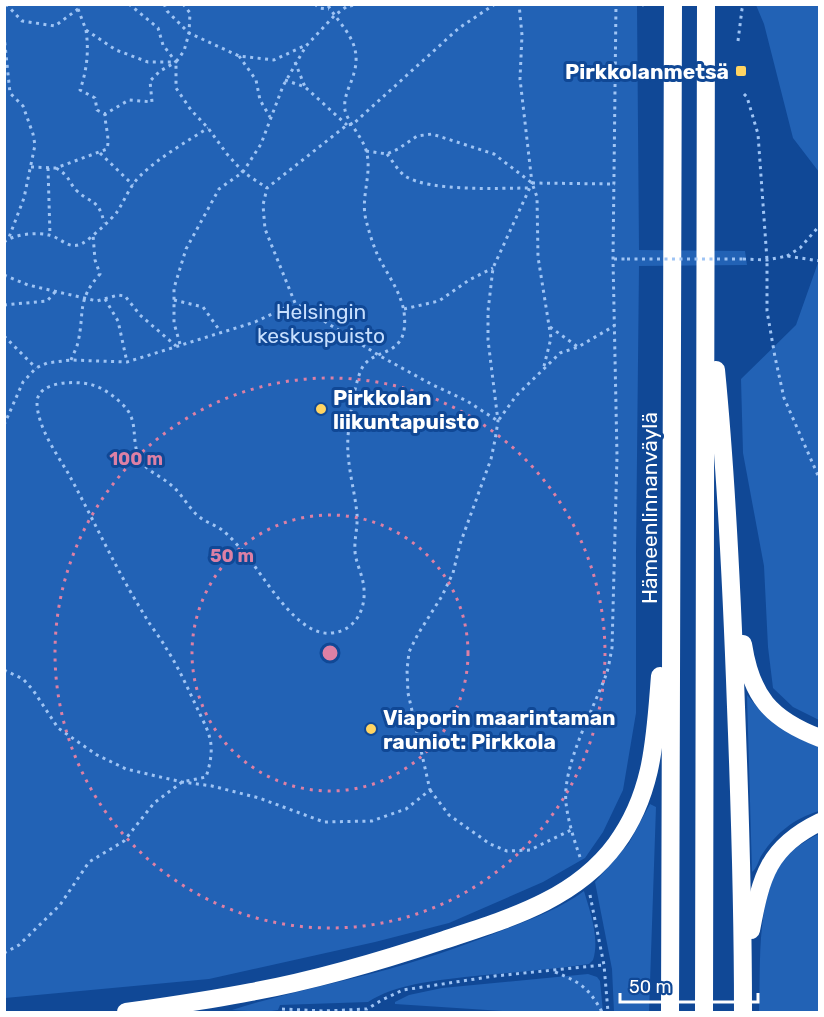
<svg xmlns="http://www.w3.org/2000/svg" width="824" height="1017" font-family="Rubik,sans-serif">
  <rect width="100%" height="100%" fill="#104896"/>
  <g fill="#2262b5">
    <polygon points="5,5 637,5 639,250 745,251 747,265 639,266 636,553 636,713 623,790 603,832 585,858 543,882 449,923 375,942 209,979 5,998"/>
    <polygon points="756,5 819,5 819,172 793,138 764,24"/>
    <polygon points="819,260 820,720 819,720 793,707 773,688 768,647 764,566 743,453 741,379 796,325"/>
    <path d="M747 695C768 721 789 734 820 748L819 811C793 819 776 833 761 856 758 862 757 868 752 872Z"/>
    <polygon points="650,804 656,807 649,1012 614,1012 612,969 595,882 629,843"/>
    <path d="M819 834V1012H759C761 966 755 895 785 858 794 848 808 839 819 834Z"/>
    <path d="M584 891C590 911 600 939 593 960L589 964C548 970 506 973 465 977 433 981 396 984 368 1002L280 1005 278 1010 265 1012 232 1010C279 995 327 985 374 973 417 962 460 947 501 931 529 920 560 909 584 891Z"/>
    <polygon points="588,974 597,977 600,981 603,1012 517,1012 395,1004 395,1002 409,995 442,988"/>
  </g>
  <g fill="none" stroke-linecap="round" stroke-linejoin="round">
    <g stroke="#9fc4f4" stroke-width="3" stroke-dasharray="3 4.5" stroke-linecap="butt">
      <polyline points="6,4 22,21 55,26 78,9 79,4"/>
      <polyline points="164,4 167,11 189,33 239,56 274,60 304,46"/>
      <polyline points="183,4 190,13 189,33 184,51 176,62 176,88 191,110 208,128 227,154 243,172 267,188"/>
      <polyline points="315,4 319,8 329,9"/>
      <polyline points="495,4 459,28 353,124 347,125 267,188 263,205 265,229 295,303 380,356 431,384 467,401 498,421 516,396 560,353 578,347 614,326"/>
      <polyline points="643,4 644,6"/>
      <polyline points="350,6 359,4"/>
      <polyline points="78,9 86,30 116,50 148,62 174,62"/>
      <path d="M86 30C89 51 87 70 80 90L95 98 97 110 105 114 129 100 152 102 150 81 160 71 176 62 163 45 158 28 129 4"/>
      <polyline points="4,35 10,93 23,106 33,134 35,145 24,198 8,240"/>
      <polyline points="738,41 742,9 744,4"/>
      <polyline points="239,56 256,80 260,100 270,117"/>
      <polyline points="295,62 305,87"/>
      <polyline points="285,80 305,87 347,125"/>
      <polyline points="744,94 747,97 758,134 767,260 767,311 775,357 784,398 820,480"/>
      <polyline points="366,151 387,154 398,149 417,136 432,134 494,154 532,183 537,197 538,257 551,338 544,366"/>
      <polyline points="100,153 133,185"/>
      <path d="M387 154C392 160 398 171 405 176 430 192 499 188 530 188"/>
      <path d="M31 167 56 168 107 149C110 138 105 126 105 114"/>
      <polyline points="48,168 50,235"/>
      <path d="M56 168C71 177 67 180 76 190 90 204 99 198 104 223"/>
      <polyline points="532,183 615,184"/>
      <path d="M4 242C15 234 36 232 49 235 62 238 69 251 83 243 88 241 115 216 117 212 125 200 129 187 140 176 158 158 186 142 208 128"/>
      <polyline points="787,256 800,248 820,225"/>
      <polyline points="614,259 627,259"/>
      <polyline points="743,259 767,260 787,256 820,261"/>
      <polyline points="4,275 28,285 97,301 118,295 125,296 140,315 176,346"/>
      <polyline points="105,299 118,321 127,362"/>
      <polyline points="174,300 203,307 220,331"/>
      <polyline points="4,305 47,301 56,291"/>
      <polyline points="404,309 439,301 469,280 493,268"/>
      <polyline points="550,327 578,347"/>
      <polyline points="4,336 36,368"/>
      <polyline points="180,344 174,323 174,288 186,249 219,189 243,172 261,144 283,86 306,46 334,16 350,4"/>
      <path d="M71 360C73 354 77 348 78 342 85 312 76 301 100 274L95 260 93 235"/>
      <polyline points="4,425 23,382 36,368 47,363 71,360 127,362 255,322 295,303"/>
      <polyline points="4,670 23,679 33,690 58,728 97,755 126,769 182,782 212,786 259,798 324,822 372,821 406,809 430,790 408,693 407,670 409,652 418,634 442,596 453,573 460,544 491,459 495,440 498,421 488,340 488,311 493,268 532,183 520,79 522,35 519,4"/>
      <polyline points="430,790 449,815 490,844 507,851 530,850 571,830"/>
      <path d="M580 857C574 840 568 821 566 803 562 766 593 710 606 675 609 667 610 657 612 648L617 456 613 259 616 4"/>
      <polyline points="590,895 604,965 608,1012"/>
      <path d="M4 953 19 945 60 905 89 862 124 841 154 803 182 782 206 777C210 765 213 751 210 739 208 729 202 719 198 710 188 689 179 668 166 648 160 637 151 627 145 616 116 570 94 520 68 473 56 453 37 426 37 402 38 381 74 381 89 384 102 387 113 395 122 404 141 421 129 441 141 461 148 472 161 476 171 485 181 493 187 505 196 514 204 522 214 524 222 530 230 536 237 545 244 552 264 576 297 637 331 633 357 631 368 606 363 582 361 572 356 562 355 552 354 539 358 527 357 514 355 493 349 473 348 452 346 435 354 383 362 368 374 346 410 360 404 312 401 292 387 274 378 256 373 245 369 232 366 220 360 197 373 173 366 150 362 137 347 121 345 110 343 96 351 85 354 73 363 42 341 27 327 4"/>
      <path d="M555 972C580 982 589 988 602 1012"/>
      <polyline points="282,1009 324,1011 367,1009 382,1000 403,990 495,976 604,965"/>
    </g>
    <g stroke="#fff" stroke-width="18">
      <path d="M716 370C727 482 732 594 736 707 740 809 743 911 743 1012"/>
      <path d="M743 644C751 696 770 719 820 738"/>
      <path d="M751 930C761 877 768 847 820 822"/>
      <path d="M126 1012C168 1006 210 1000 251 992 317 980 381 961 444 940 507 919 575 900 616 844 654 792 655 737 660 676"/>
      <polyline points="670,1012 673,4"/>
      <polyline points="704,1012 706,4"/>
    </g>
    <polyline stroke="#9fc4f4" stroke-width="3" stroke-dasharray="3 4.5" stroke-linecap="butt" points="627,259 743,259"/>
  </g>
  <g fill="none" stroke="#dd80a5" stroke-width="3" stroke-dasharray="3 6">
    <circle cx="330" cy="653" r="138"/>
    <circle cx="330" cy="653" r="275"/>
  </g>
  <g fill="#ffd462" stroke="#104896" stroke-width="2">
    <rect x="735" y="65" width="12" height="12" rx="3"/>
    <circle cx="321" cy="409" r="6"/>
    <circle cx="371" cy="729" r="6"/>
  </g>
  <g text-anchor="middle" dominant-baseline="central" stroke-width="6" stroke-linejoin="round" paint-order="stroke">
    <g font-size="21" font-weight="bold" fill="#fff" stroke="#104896" text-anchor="start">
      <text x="729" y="71" text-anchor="end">Pirkkolanmetsä</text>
      <text x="333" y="397">Pirkkolan<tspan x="333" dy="24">liikuntapuisto</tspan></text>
      <text x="383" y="717">Viaporin maarintaman<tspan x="383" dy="24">rauniot: Pirkkola</tspan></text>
    </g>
    <g font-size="21" fill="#c7dffe" stroke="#104896">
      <text x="321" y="311">Helsingin<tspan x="321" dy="24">keskuspuisto</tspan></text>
    </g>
    <g font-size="21" fill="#fff" stroke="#104896">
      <text transform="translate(649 508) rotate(-90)">Hämeenlinnanväylä</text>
    </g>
  </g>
  <circle cx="330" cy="653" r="9" fill="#dd80a5" stroke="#104896" stroke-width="3"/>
  <g font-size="18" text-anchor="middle" font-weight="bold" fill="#dd80a5" stroke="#104896" stroke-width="6" stroke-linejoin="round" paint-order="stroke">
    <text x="136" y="465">100 m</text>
    <text x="232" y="562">50 m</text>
  </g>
  <rect width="824" height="1017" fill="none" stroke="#ffffff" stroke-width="12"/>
  <path d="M620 993v9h138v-9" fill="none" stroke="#ffffff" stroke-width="3"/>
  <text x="629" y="993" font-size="18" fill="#ffffff" stroke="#104896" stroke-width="4.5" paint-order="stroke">50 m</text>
</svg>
